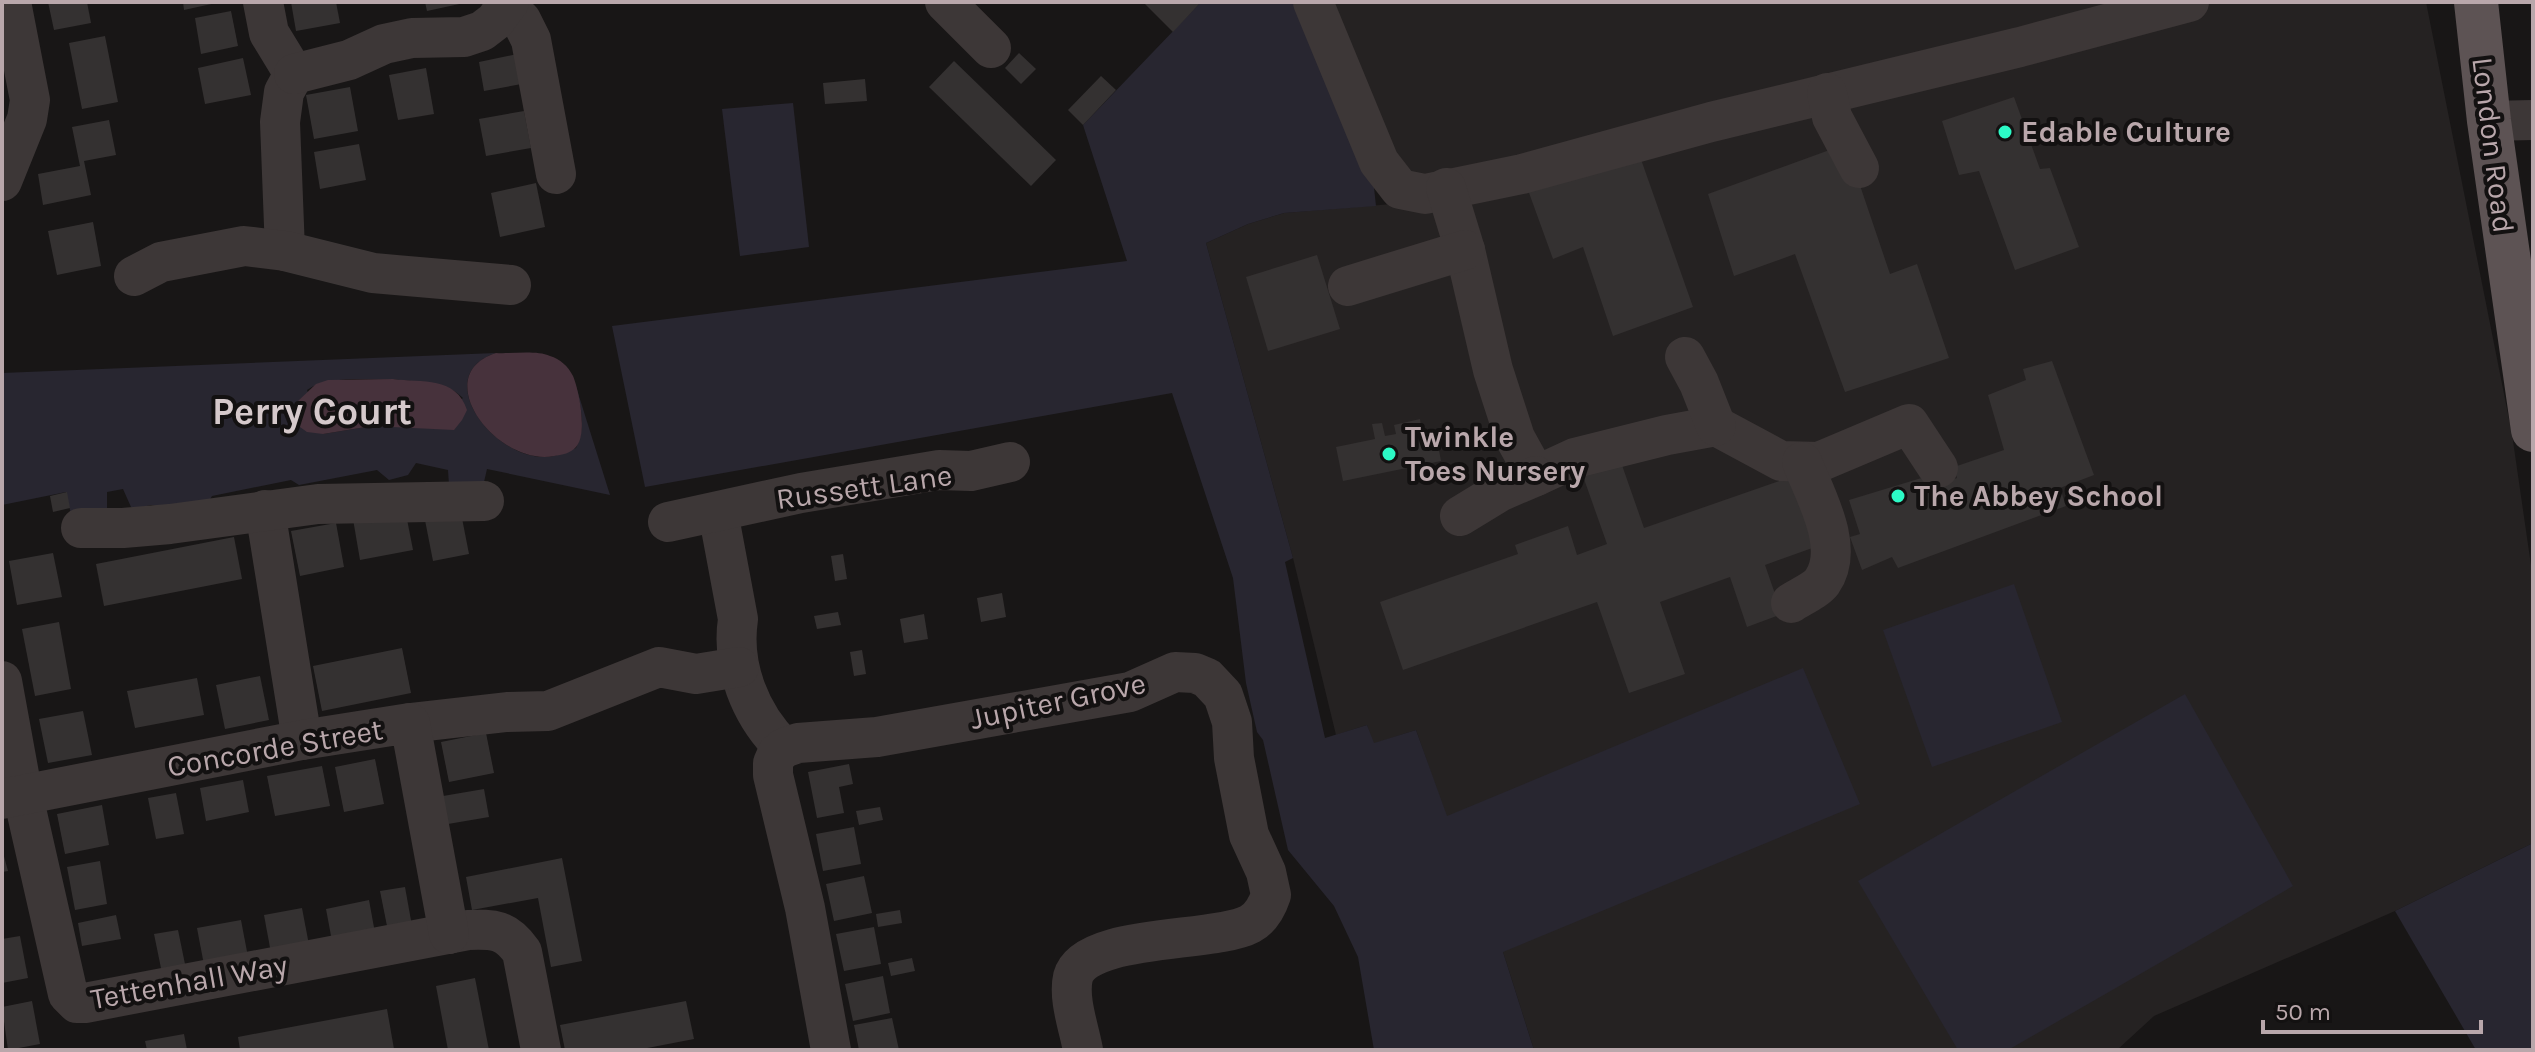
<svg xmlns="http://www.w3.org/2000/svg" width="2535" height="1052" font-family="Karla,sans-serif">
  <rect width="100%" height="100%" fill="#181616"/>
  <polygon fill="#252222" points="1326,2 2426,2 2512,434 2533,579 2533,843 2395,911 2154,1016 2117,1050 1534,1050 1503,952 1446,816 1416,730 1373,744 1367,725 1336,735 1293,558 1206,243 1248,224 1284,213 1416,202"/>
  <g fill="#282630" fill-rule="evenodd">
    <polygon points="1201,2 1301,2 1371,160 1376,206 1284,213 1248,224 1206,243 1293,558 1285,562 1325,738 1367,725 1374,743 1416,730 1447,816 1803,668 1860,804 1503,952 1534,1050 1374,1050 1358,957 1334,906 1288,850 1263,740 1257,732 1246,683 1233,578 1172,393 645,487 612,326 1127,261 1083,125"/>
    <polygon points="793,103 809,247 740,256 722,109"/>
    <path d="M496 353C429 375 493 459 546 457 556 457 567 451 576 448 588 425 579 400 573 377L610 495 487 469 484 482 449 485 448 470 416 463 408 475 389 480 377 470 299 485 291 480 212 496 202 513 151 505 137 508 131 507 123 489 107 492V509L72 519 66 492 2 505V373ZM393 379C418 383 444 379 463 398L427 428 372 426 323 434 307 390C327 375 367 380 393 379Z"/>
    <polygon points="2014,584 2062,722 1932,767 1883,630"/>
    <polygon points="2185,694 2293,886 2008,1050 1958,1050 1858,881"/>
    <polygon points="2533,843 2533,1050 2476,1050 2395,911"/>
  </g>
  <g fill="#47323c">
    <path d="M496 353C512 354 536 350 550 356 560 359 568 366 573 376 579 390 588 434 576 447 571 453 562 455 554 456 497 467 427 375 496 353Z"/>
    <path d="M393 379C422 383 456 376 467 410L462 420 454 430 372 426 323 434 307 432 300 427 295 414 297 402 316 384 328 380Z"/>
  </g>
  <g fill="#343131">
    <polygon points="48,2 87,2 91,23 54,30"/>
    <polygon points="183,2 216,2 216,3 184,10"/>
    <polygon points="291,2 336,2 340,23 296,31"/>
    <polygon points="425,2 464,2 464,3 427,11"/>
    <polygon points="1143,2 1201,2 1173,32"/>
    <polygon points="231,11 238,46 201,54 195,18"/>
    <polygon points="105,36 118,102 82,109 69,43"/>
    <polygon points="522,53 527,83 484,91 479,62"/>
    <polygon points="1019,53 1036,69 1021,84 1005,68"/>
    <polygon points="243,58 251,95 205,104 198,68"/>
    <polygon points="954,61 1056,160 1031,186 929,87"/>
    <polygon points="426,68 434,114 398,120 389,75"/>
    <polygon points="1101,76 1116,90 1083,125 1068,110"/>
    <polygon points="865,79 867,101 825,104 823,83"/>
    <polygon points="350,87 358,131 314,139 306,95"/>
    <polygon points="2014,97 2040,169 2050,168 2079,247 2015,270 1979,171 1959,175 1942,121"/>
    <polygon points="524,111 531,148 486,156 479,119"/>
    <polygon points="109,120 116,155 84,161 91,195 43,205 38,174 80,166 72,127"/>
    <polygon points="359,144 366,180 320,189 314,152"/>
    <polygon points="1846,144 1890,274 1917,264 1949,358 1845,392 1795,254 1734,276 1708,194"/>
    <polygon points="1637,148 1693,307 1613,336 1583,247 1553,259 1528,190"/>
    <polygon points="536,183 545,227 500,237 491,193"/>
    <polygon points="93,222 101,266 57,275 48,231"/>
    <polygon points="1317,255 1340,329 1268,351 1246,277"/>
    <polygon points="2052,361 2094,475 2060,488 2066,506 1898,568 1892,557 1862,570 1850,537 1860,534 1849,500 1928,476 1930,487 1957,478 1954,467 2004,450 1988,395 2026,380 2023,369"/>
    <polygon points="1420,419 1422,432 1435,429 1441,461 1343,481 1336,447 1375,439 1372,424 1382,423 1385,436 1396,434 1394,425"/>
    <polygon points="1616,448 1644,528 1794,476 1818,546 1765,565 1782,614 1747,627 1730,577 1660,602 1685,674 1629,693 1597,602 1403,670 1380,602 1518,554 1515,545 1568,526 1577,555 1607,544 1578,462"/>
    <polygon points="67,492 70,508 53,512 50,496"/>
    <polygon points="460,508 469,554 433,561 424,515"/>
    <polygon points="405,509 413,550 360,560 353,519"/>
    <polygon points="336,523 344,567 300,576 291,531"/>
    <polygon points="234,537 242,579 104,606 96,564"/>
    <polygon points="53,553 62,597 17,605 9,561"/>
    <polygon points="843,554 847,579 835,581 831,556"/>
    <polygon points="1002,593 1006,617 981,622 977,598"/>
    <polygon points="838,612 841,625 817,629 814,616"/>
    <polygon points="924,614 928,639 904,643 900,619"/>
    <polygon points="59,622 71,689 35,696 22,629"/>
    <polygon points="402,648 411,693 322,711 313,666"/>
    <polygon points="862,650 866,674 854,676 850,652"/>
    <polygon points="260,676 269,720 225,729 216,685"/>
    <polygon points="197,678 204,715 135,728 127,691"/>
    <polygon points="83,711 92,755 48,763 39,719"/>
    <polygon points="486,733 494,773 449,782 441,742"/>
    <polygon points="375,759 384,804 344,812 335,767"/>
    <polygon points="849,764 853,784 839,787 844,813 817,818 808,772"/>
    <polygon points="322,766 330,806 275,816 267,776"/>
    <polygon points="243,780 249,812 206,821 200,788"/>
    <polygon points="484,789 489,817 448,824 443,796"/>
    <polygon points="176,793 184,834 156,839 148,798"/>
    <polygon points="102,805 109,845 65,854 57,814"/>
    <polygon points="880,807 883,820 859,825 856,811"/>
    <polygon points="854,827 861,864 823,871 816,834"/>
    <polygon points="2,849 8,871 2,872"/>
    <polygon points="562,858 582,961 551,967 538,898 472,910 466,877"/>
    <polygon points="100,861 107,904 75,910 67,867"/>
    <polygon points="864,876 872,913 834,921 826,884"/>
    <polygon points="405,887 412,926 388,931 380,891"/>
    <polygon points="369,900 375,933 332,941 326,909"/>
    <polygon points="302,908 309,945 271,953 264,915"/>
    <polygon points="900,910 902,923 878,927 876,914"/>
    <polygon points="116,915 121,939 82,946 78,923"/>
    <polygon points="241,920 248,957 204,965 197,928"/>
    <polygon points="874,927 881,964 844,971 836,934"/>
    <polygon points="178,930 186,969 162,973 154,934"/>
    <polygon points="20,936 28,978 2,983 2,939"/>
    <polygon points="912,958 915,971 891,976 888,963"/>
    <polygon points="883,976 890,1013 853,1021 845,984"/>
    <polygon points="475,978 489,1050 448,1050 436,986"/>
    <polygon points="32,1001 40,1044 8,1050 2,1007"/>
    <polygon points="686,1001 694,1039 637,1050 565,1050 560,1025"/>
    <polygon points="387,1009 394,1049 240,1050 238,1037"/>
    <polygon points="892,1018 899,1050 859,1050 854,1025"/>
    <polygon points="184,1034 187,1050 147,1050 145,1041"/>
  </g>
  <g fill="none" stroke-linecap="round" stroke-linejoin="round">
    <g stroke="#3d3737" stroke-width="40">
      <polyline points="263,2 269,33 294,74 284,92 280,122 285,251"/>
      <polyline points="945,2 991,48"/>
      <polyline points="1313,2 1379,162 1400,189 1425,194 1522,174 1711,122 2020,47 2189,2"/>
      <polyline points="506,7 521,20 531,40 556,174"/>
      <polyline points="294,74 349,60 384,44 412,38 464,37 482,31 495,21 509,2"/>
      <polyline points="1827,93 1832,117 1859,168"/>
      <polyline points="2489,121 2533,120"/>
      <polyline points="2,181 27,119 30,100 11,2"/>
      <polyline points="1446,188 1465,250 1493,370 1515,438 1536,476 1575,458 1667,435 1716,426 1781,461 1819,462 1909,424 1938,468"/>
      <polyline points="134,276 161,262 244,246 285,251 373,273 511,285"/>
      <polyline points="1348,286 1465,250"/>
      <polyline points="1685,357 1699,383 1716,426"/>
      <polyline points="265,510 302,740"/>
      <path d="M718 512 738 619C731 666 750 715 784 748"/>
      <polyline points="1460,516 1501,491 1536,476"/>
      <polyline points="668,522 801,493 939,470 971,471 1010,462"/>
      <polyline points="81,528 123,528 170,524 318,504 484,501"/>
      <path d="M1791 603C1800 597 1816 590 1822 582 1846 548 1815 495 1802 462"/>
      <path d="M2 681 23 796 68 994 77 1003H85L468 930C494 929 506 929 522 952L541 1050"/>
      <polyline points="410,723 507,712 548,711 659,667 696,674 739,667"/>
      <polyline points="2,799 302,740 410,723 449,934"/>
      <path d="M831 1050 805 908 773 775V763L777 754 784 748 798 743 877 737 1130 692 1175 672 1195 673 1207 678 1223 695 1232 722 1234 758 1249 835 1266 872 1271 895C1267 907 1261 918 1250 924 1215 943 1085 933 1073 977 1068 999 1079 1028 1083 1050"/>
    </g>
    <polyline stroke="#5d5354" stroke-width="44" points="2476,2 2489,121 2533,430"/>
  </g>
  <g fill="#2cfac6" stroke="#131111" stroke-width="3">
    <circle cx="2005" cy="132" r="8"/>
    <circle cx="1389" cy="454" r="8"/>
    <circle cx="1898" cy="496" r="8"/>
  </g>
  <g text-anchor="middle" dominant-baseline="central" stroke-width="8" stroke-linejoin="round" paint-order="stroke">
    <g font-size="30" font-weight="bold" fill="#b9a7ab" stroke="#131111" text-anchor="start">
      <text x="2021" y="132">Edable Culture</text>
      <text x="1405" y="437">Twinkle<tspan x="1405" dy="34">Toes Nursery</tspan></text>
      <text x="1914" y="496">The Abbey School</text>
    </g>
    <g font-size="30" fill="#b9a7ab" stroke="#131111">
      <text transform="translate(2493 145) rotate(83)">London Road</text>
      <text transform="translate(864 487) rotate(-8)">Russett Lane</text>
      <text transform="translate(1058 701) rotate(-12)">Jupiter Grove</text>
      <text transform="translate(275 748) rotate(-10)">Concorde Street</text>
      <text transform="translate(189 982) rotate(-10)">Tettenhall Way</text>
    </g>
    <g font-size="38" font-weight="bold" fill="#d5c9cb" stroke="#131111">
      <text x="312" y="411">Perry Court</text>
    </g>
  </g>
  <rect width="2535" height="1052" fill="none" stroke="#b9a7ab" stroke-width="8"/>
  <path d="M2263 1020v12h218v-12" fill="none" stroke="#b9a7ab" stroke-width="4"/>
  <text x="2275" y="1020" font-size="24" fill="#b9a7ab" stroke="#131111" stroke-width="6" paint-order="stroke">50 m</text>
</svg>
